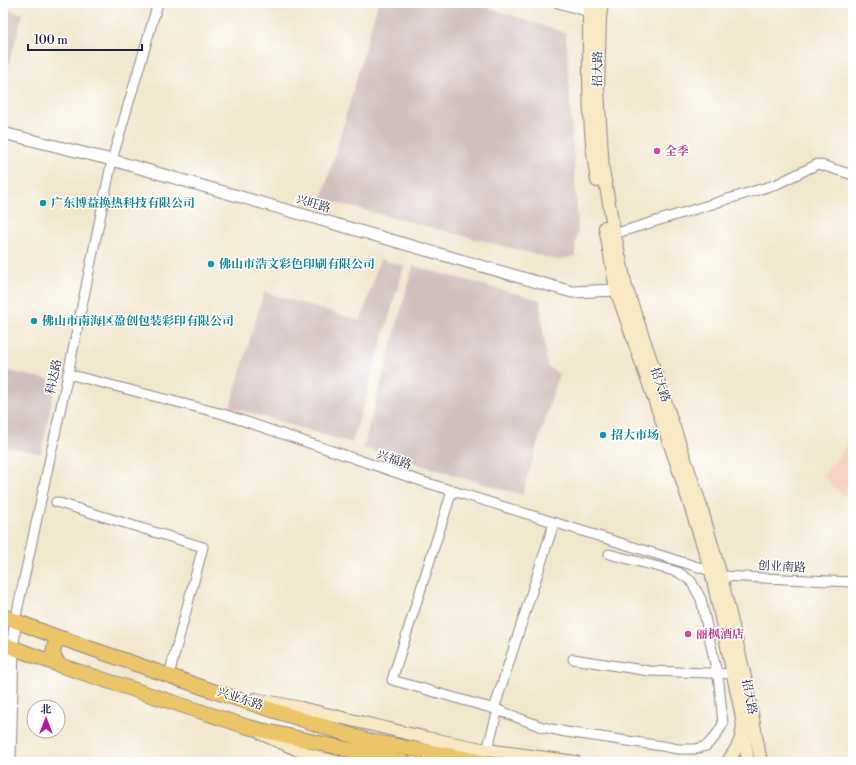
<svg xmlns="http://www.w3.org/2000/svg" width="856" height="765" font-family="'Libre Bodoni','Noto Serif SC',serif">
  <rect width="100%" height="100%" fill="#fff"/>
  <filter id="ink" filterUnits="userSpaceOnUse"><feTurbulence type="fractalNoise" baseFrequency=".025" numOctaves="2"/><feDisplacementMap in="SourceGraphic" scale="8" xChannelSelector="R" yChannelSelector="G"/><feConvolveMatrix kernelMatrix="1 2 1 2 8 2 1 2 1" color-interpolation-filters="sRGB"/></filter>
  <filter id="wash" filterUnits="userSpaceOnUse"><feTurbulence type="fractalNoise" baseFrequency=".012" numOctaves="4" result="noise"/><feDisplacementMap in="SourceGraphic" scale="16" xChannelSelector="R" yChannelSelector="G"/><feGaussianBlur stdDeviation="0.9" result="paint"/><feColorMatrix in="noise" values="0 0 0 0 0 0 0 0 0 0 0 0 0 0 0 0 0 1.4 0 .05"/><feComposite in="paint" operator="in"/></filter>
  <g filter="url(#wash)">
    <rect width="100%" height="100%" fill="#f1e7cd"/>
    <polygon fill="#f5d2c3" points="853,427 853,491 843,496 823,476 845,449"/>
    <g fill="#d1bfbd">
      <polygon points="378,3 473,3 566,33 578,228 575,256 557,260 322,199"/>
      <polygon points="3,8 23,14 3,84"/>
      <polygon points="380,259 404,266 352,443 230,407 264,292 361,321"/>
      <polygon points="413,266 540,300 547,366 559,374 522,495 363,448"/>
      <polygon points="3,370 56,381 41,454 3,446"/>
    </g>
  </g>
  <g filter="url(#ink)">
    <g fill="none" stroke-linecap="round" stroke-linejoin="round">
      <g stroke="#8a8484" stroke-width="11">
        <g id="minor">
          <polyline points="558,3 589,12 594,15"/>
          <polyline points="614,234 777,184 818,164 853,175"/>
          <polyline points="68,374 223,414 421,481 711,571 721,576 853,582"/>
          <polyline points="452,491 392,680 498,710 487,750"/>
          <polyline points="56,502 203,547 169,675"/>
          <polyline points="15,621 68,374 112,160 158,3"/>
          <polyline points="573,659 649,671 739,674"/>
          <polyline points="494,709 554,523"/>
          <polyline points="498,710 542,727 566,732 662,746 678,749 695,749 706,746 715,737 723,724 719,683 701,599 691,581 678,572 609,554"/>
        </g>
      </g>
      <g stroke="#8a8484" stroke-width="13">
        <g id="tertiary">
          <polyline points="3,133 112,160 572,292 616,290 624,287"/>
          <polyline points="10,762 13,648 15,621"/>
        </g>
      </g>
      <g stroke="#8a8484" stroke-width="14">
        <g id="secondary">
          <path d="M590 3 589 12C589 68 587 125 597 181"/>
          <polyline points="602,3 600,18 598,89 603,170 614,231 626,287 700,503 721,576 746,681 761,762"/>
          <polyline points="605,227 616,290 678,468 711,571 741,713 748,762"/>
          <polyline points="255,699 301,708 427,738 487,750 576,762"/>
          <polyline points="262,734 307,754 337,762"/>
          <path d="M727 762C734 753 742 741 742 730"/>
        </g>
      </g>
      <g stroke="#8a8484" stroke-width="16">
        <g id="primary">
          <polyline points="3,616 49,634 222,694 369,741 484,762"/>
          <polyline points="3,644 59,665 248,727 404,762"/>
          <path d="M59 665C53 655 51 652 57 640L65 639"/>
        </g>
      </g>
      <use href="#minor" stroke="#fff" stroke-width="9"/>
      <use href="#tertiary" stroke="#fff" stroke-width="11"/>
      <use href="#secondary" stroke="#f8e8c3" stroke-width="12"/>
      <use href="#primary" stroke="#edc569" stroke-width="14"/>
    </g>
  </g>
  <g fill="#d1479c" stroke="#fff" stroke-width="1.5">
    <circle cx="657" cy="151" r="4"/>
    <circle cx="688" cy="634" r="4"/>
  </g>
  <g fill="#0f9aa8" stroke="#fff" stroke-width="1.5">
    <circle cx="43" cy="203" r="4"/>
    <circle cx="211" cy="264" r="4"/>
    <circle cx="34" cy="321" r="4"/>
    <circle cx="603" cy="435" r="4"/>
  </g>
  <g text-anchor="middle" dominant-baseline="central" stroke-width="3" stroke-linejoin="round" paint-order="stroke">
    <g font-size="12" fill="#22223b" stroke="#fff">
      <text transform="translate(598 69) rotate(-89)">招大路</text>
      <text transform="translate(313 204) rotate(16)">兴旺路</text>
      <text transform="translate(54 377) rotate(-78)">科达路</text>
      <text transform="translate(660 385) rotate(71)">招大路</text>
      <text transform="translate(394 460) rotate(19)">兴福路</text>
      <text transform="translate(782 567) rotate(3)">创业南路</text>
      <text transform="translate(749 697) rotate(79)">招大路</text>
      <text transform="translate(240 699) rotate(18)">兴业东路</text>
    </g>
    <g font-size="12" font-weight="bold" fill="#b23c85" stroke="#fff" text-anchor="start">
      <text x="665" y="151">全季</text>
      <text x="696" y="634">丽枫酒店</text>
    </g>
    <g font-size="12" font-weight="bold" fill="#0d838f" stroke="#fff" text-anchor="start">
      <text x="51" y="203">广东博益换热科技有限公司</text>
      <text x="219" y="264">佛山市浩文彩色印刷有限公司</text>
      <text x="42" y="321">佛山市南海区盈创包装彩印有限公司</text>
      <text x="611" y="435">招大市场</text>
    </g>
  </g>
  <rect width="856" height="765" fill="none" stroke="#fff" stroke-width="16"/>
  <g transform="translate(46 719)"><circle r="19" fill="#ffffff" stroke="#a7a7b1"/>
  <path d="M0-3L7 15L0 10L-7 15Z" fill="#b5179e"/>
  <text y="-6" font-size="11" font-weight="bold" text-anchor="middle" fill="#22223b">北</text>
  </g>
  <path d="M28 44v6h114v-6" fill="none" stroke="#22223b" stroke-width="2"/>
  <text x="34" y="44" font-size="12" fill="#22223b" stroke="#ffffff" stroke-width="3" paint-order="stroke">100 m</text>
</svg>
